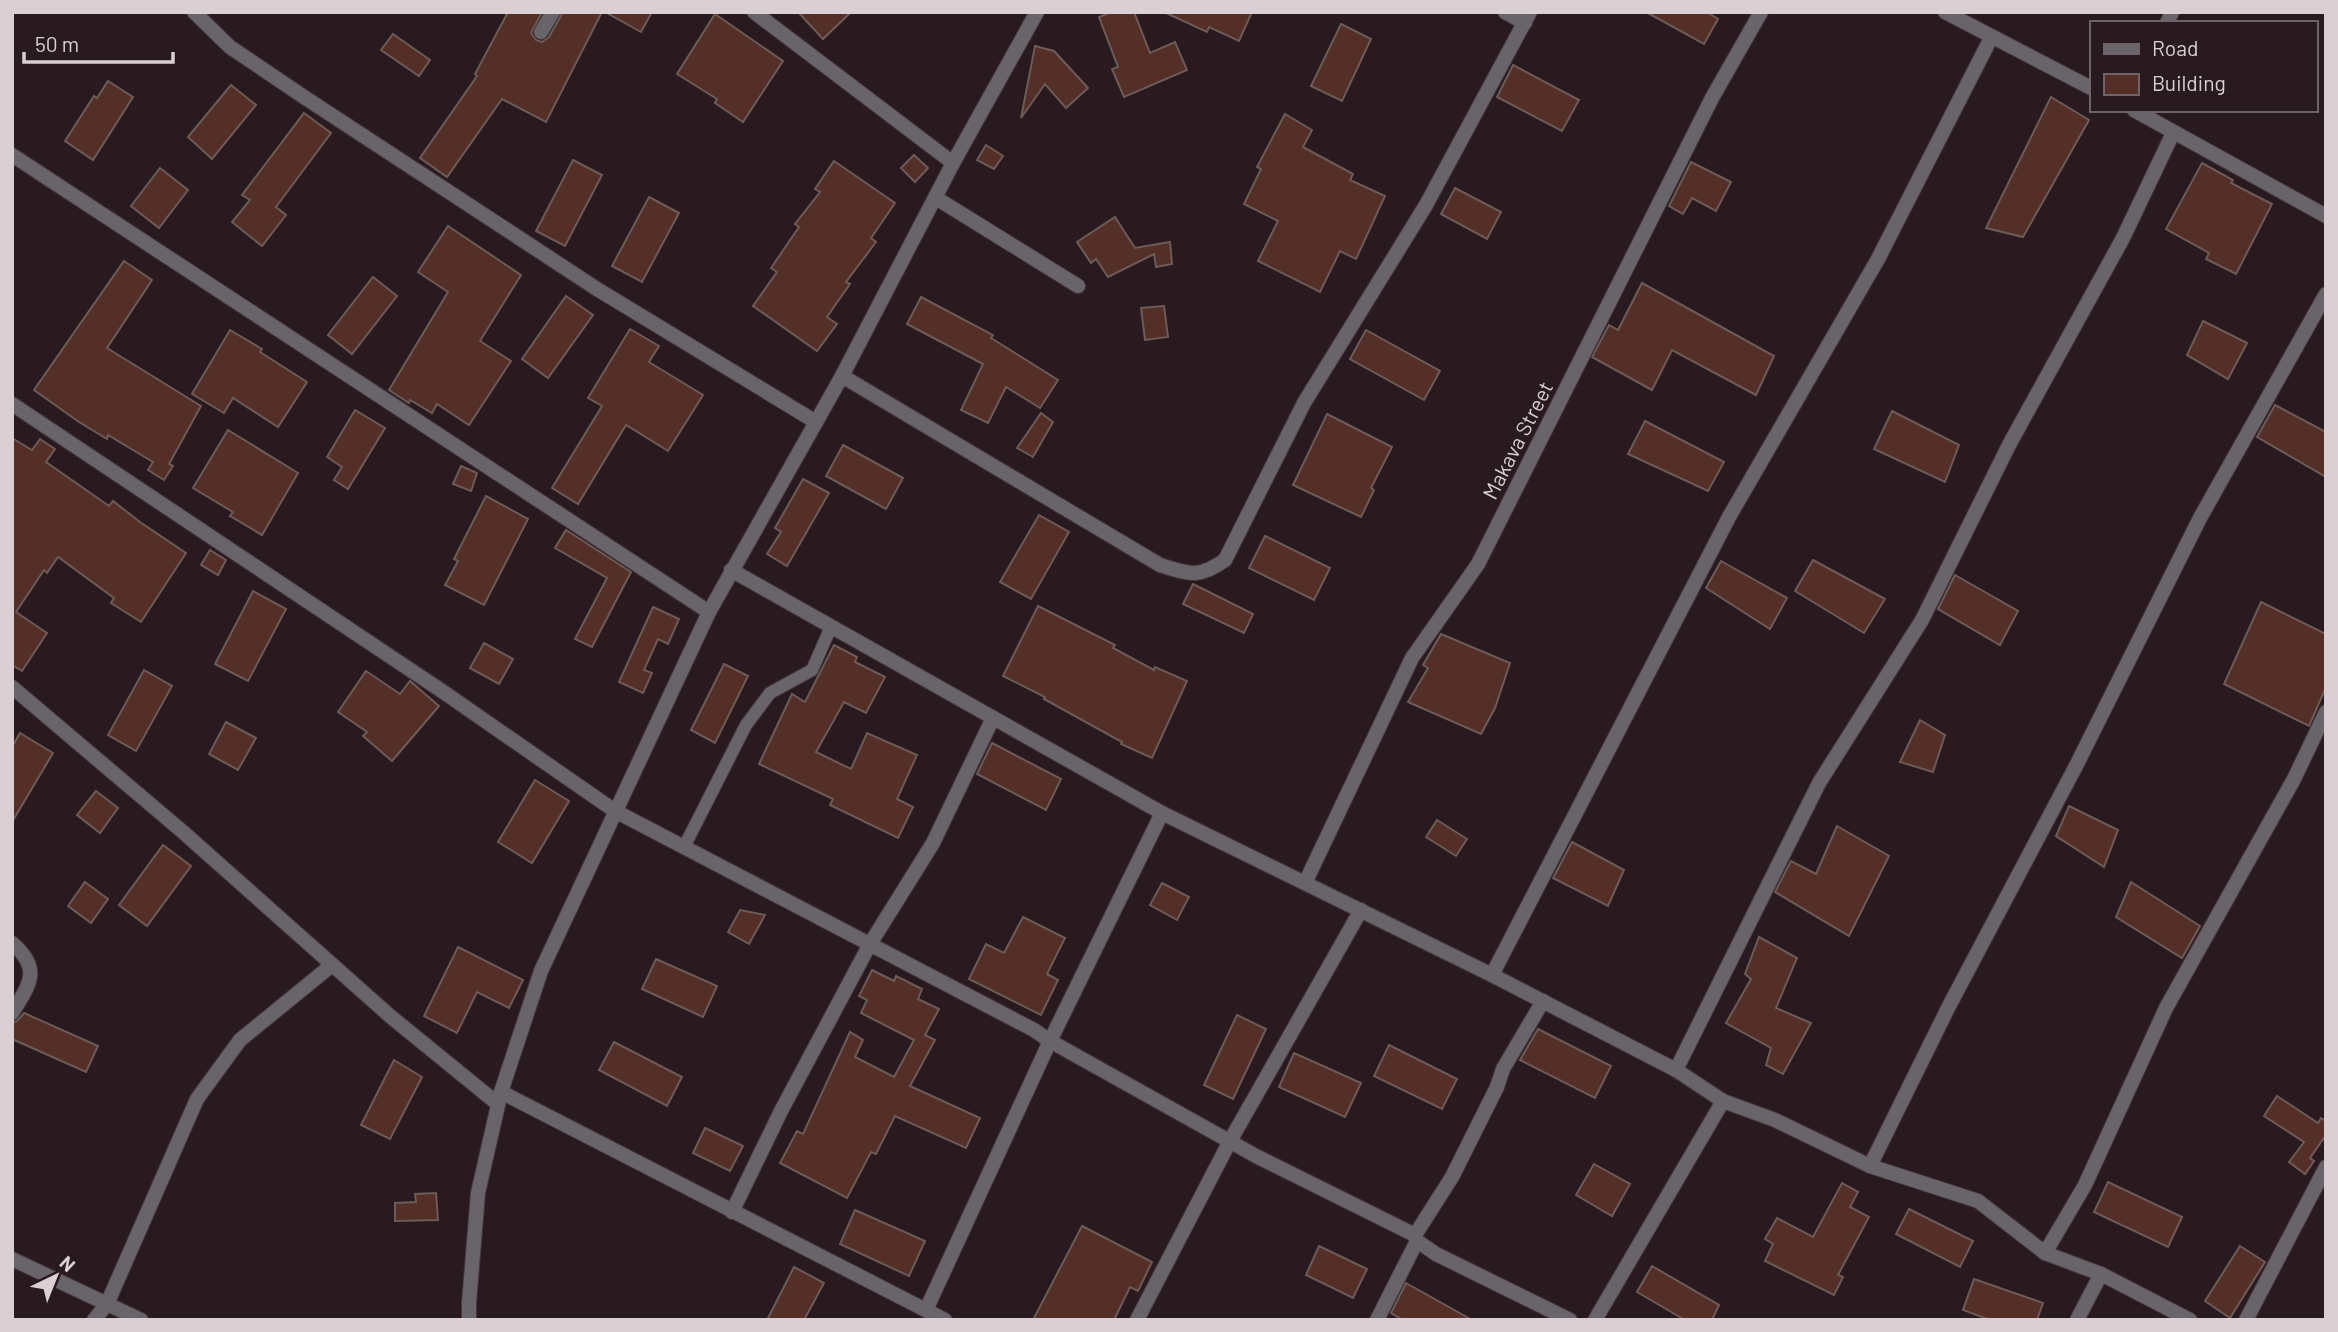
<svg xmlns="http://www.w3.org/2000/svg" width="2338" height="1332" font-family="Barlow,sans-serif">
  <rect width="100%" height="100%" fill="#291a1f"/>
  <g fill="#542f27" stroke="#6d5b57" stroke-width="2">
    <polygon points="508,12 542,12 531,33 536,40 542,42 549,37 563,12 602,12 546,122 502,99 447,177 420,158 477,76 475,74"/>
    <polygon points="605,12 652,12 641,32"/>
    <polygon points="798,12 851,12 823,39"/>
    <polygon points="1111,12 1134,12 1150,53 1175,42 1187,70 1124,97 1112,69 1118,67 1099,17"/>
    <polygon points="1164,12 1252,12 1239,41 1209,27 1207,32"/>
    <polygon points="1646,12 1707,12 1718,19 1704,44"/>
    <polygon points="715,14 783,61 743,122 715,103 717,99 677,74"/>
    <polygon points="1341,24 1371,39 1342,101 1311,86"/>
    <polygon points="393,34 430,60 419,76 381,50"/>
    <polygon points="1035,46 1054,51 1088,88 1066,108 1045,84 1021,118"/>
    <polygon points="1513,65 1579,100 1562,131 1497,97"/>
    <polygon points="108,81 133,97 93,160 65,141 94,96 97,98"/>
    <polygon points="231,85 256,105 212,159 188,137"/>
    <polygon points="2051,97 2089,120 2023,237 1986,228"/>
    <polygon points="304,113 331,133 276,207 286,215 262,246 232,222 250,200 242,195"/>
    <polygon points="1285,114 1312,130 1303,147 1353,174 1350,180 1385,196 1356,259 1340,251 1320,292 1258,261 1278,221 1244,204 1261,169 1257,167"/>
    <polygon points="986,145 1003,156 994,169 977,160"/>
    <polygon points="914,155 928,168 915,182 901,168"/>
    <polygon points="573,160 602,175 565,246 536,231"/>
    <polygon points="834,161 895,203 871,238 876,242 846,282 850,284 827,317 837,324 817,351 753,306 777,272 771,268 799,227 795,224 820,192 815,189"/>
    <polygon points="1691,162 1731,182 1716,211 1692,198 1683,214 1669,206"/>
    <polygon points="2202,163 2233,180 2231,183 2272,204 2236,274 2206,259 2209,253 2166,229"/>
    <polygon points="160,168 188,190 159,228 131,206"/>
    <polygon points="1455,188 1501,212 1487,239 1441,214"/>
    <polygon points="649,197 679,213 642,282 612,266"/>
    <polygon points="1115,217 1135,248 1170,242 1172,264 1156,267 1154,254 1108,277 1096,259 1091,263 1077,242"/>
    <polygon points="448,226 521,275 480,341 511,361 469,425 437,404 432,413 410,400 409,403 389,390 448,292 418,272"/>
    <polygon points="124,261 152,280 107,348 201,406 169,464 173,466 164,480 148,470 153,462 108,435 107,439 79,422 34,390"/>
    <polygon points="373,277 397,296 352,354 328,335"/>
    <polygon points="1642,283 1774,356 1756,395 1672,350 1652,390 1592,357 1609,325 1618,330"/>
    <polygon points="566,296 593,315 548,378 522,359"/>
    <polygon points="921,297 993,335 991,338 1058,380 1040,408 1006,387 988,423 961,410 983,364 907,324"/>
    <polygon points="1164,306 1168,337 1145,340 1141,308"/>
    <polygon points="2203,321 2247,343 2228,379 2187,355"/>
    <polygon points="630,329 659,346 649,362 703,395 668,451 626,425 578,504 552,488 602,406 588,398"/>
    <polygon points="230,330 262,349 260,352 307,382 278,427 233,398 224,413 192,394"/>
    <polygon points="1366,330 1440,371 1424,400 1350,359"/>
    <polygon points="2275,405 2326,432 2326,477 2257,437"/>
    <polygon points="355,410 385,428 348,489 334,480 342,467 327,457"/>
    <polygon points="1892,411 1959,445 1945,482 1874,449"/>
    <polygon points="1041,413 1053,422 1033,457 1017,448"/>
    <polygon points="1327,414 1392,447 1371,488 1374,490 1361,517 1293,485"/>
    <polygon points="1645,421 1724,462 1708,491 1628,454"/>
    <polygon points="228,430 298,473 262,535 230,516 233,512 193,488"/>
    <polygon points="12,438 32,450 40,439 55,449 46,462 109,506 113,501 140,522 186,553 141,622 111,603 114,598 58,557 47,573 44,570 16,612 47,633 22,671 12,665"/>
    <polygon points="843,445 903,478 886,509 826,476"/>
    <polygon points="461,466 477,473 471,491 453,484"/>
    <polygon points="803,479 829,493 787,566 767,554 781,532 775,528"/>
    <polygon points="486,496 528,519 484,605 445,585 458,561 454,559"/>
    <polygon points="1039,515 1069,532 1031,599 1000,582"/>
    <polygon points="566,530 631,572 592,647 575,639 607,578 555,548"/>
    <polygon points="1265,536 1330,568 1314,600 1249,568"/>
    <polygon points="210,550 226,560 218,575 201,565"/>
    <polygon points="1813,560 1885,599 1864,633 1795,591"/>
    <polygon points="1721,561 1787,598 1770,629 1706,588"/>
    <polygon points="1955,575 2018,611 2000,645 1938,609"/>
    <polygon points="1193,584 1253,614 1244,633 1183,604"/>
    <polygon points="253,591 286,609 248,681 215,664"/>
    <polygon points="2261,602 2326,634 2326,687 2309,726 2224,684"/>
    <polygon points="1038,606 1115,645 1113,648 1154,670 1155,667 1187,681 1152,758 1121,744 1122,742 1044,699 1045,697 1003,676"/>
    <polygon points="653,607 679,619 668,644 658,639 644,670 652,673 643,693 619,682"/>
    <polygon points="1441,634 1510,663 1495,708 1481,734 1408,702 1428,668 1423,665"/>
    <polygon points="484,643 513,659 499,684 470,668"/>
    <polygon points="834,645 857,657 855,662 885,677 866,713 844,702 816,752 851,769 867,733 917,755 897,799 913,807 898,838 830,805 833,799 759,764 792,694 805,702"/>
    <polygon points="724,664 748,676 715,743 691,730"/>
    <polygon points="144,670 172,686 136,751 108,735"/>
    <polygon points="366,671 400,694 410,681 439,706 392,761 363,736 367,732 338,712"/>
    <polygon points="1920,720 1945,735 1933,772 1900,762"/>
    <polygon points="226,722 256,738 238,770 209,754"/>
    <polygon points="20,733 53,753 12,822 12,747"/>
    <polygon points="992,743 1061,779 1046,810 977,774"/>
    <polygon points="535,780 569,801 532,863 498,842"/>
    <polygon points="96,791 118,808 100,833 77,815"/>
    <polygon points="2069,806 2118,830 2104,867 2056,836"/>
    <polygon points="1437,820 1467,839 1456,856 1426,837"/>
    <polygon points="1837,826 1889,856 1849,936 1775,892 1791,861 1816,874"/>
    <polygon points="1572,842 1624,870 1608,906 1553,878"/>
    <polygon points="163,845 191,866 147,926 119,905"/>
    <polygon points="85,882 108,899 91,923 68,906"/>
    <polygon points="2131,882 2200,926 2182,958 2116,917"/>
    <polygon points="1162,883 1189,897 1177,920 1150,905"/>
    <polygon points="740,910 765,915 749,944 728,932"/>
    <polygon points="1023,917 1065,938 1047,974 1058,980 1041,1015 969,979 986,944 1004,953"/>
    <polygon points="1759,937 1797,958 1776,1008 1811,1023 1783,1074 1766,1065 1771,1048 1726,1023 1751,979 1745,974"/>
    <polygon points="458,947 523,980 509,1008 477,992 457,1033 424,1016"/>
    <polygon points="656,959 717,986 703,1017 642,989"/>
    <polygon points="872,970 894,981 896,976 922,989 918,999 939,1009 925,1035 935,1040 910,1086 980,1118 966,1148 895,1116 876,1154 871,1152 847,1198 780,1163 797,1131 803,1134 850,1032 863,1040 855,1057 894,1077 914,1040 861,1013 867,1000 859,996"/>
    <polygon points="24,1013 98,1046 86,1072 12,1039 12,1023 17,1021"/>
    <polygon points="1237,1015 1266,1029 1233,1099 1204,1085"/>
    <polygon points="1538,1029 1611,1066 1595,1098 1520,1060"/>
    <polygon points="614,1042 682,1077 667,1106 599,1070"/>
    <polygon points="1389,1045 1457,1079 1442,1109 1374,1076"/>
    <polygon points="1294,1053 1361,1083 1345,1117 1279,1087"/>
    <polygon points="394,1060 422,1077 390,1139 361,1125"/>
    <polygon points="2277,1096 2318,1123 2321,1118 2326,1121 2326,1135 2310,1158 2314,1161 2305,1174 2289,1162 2304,1142 2264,1116"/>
    <polygon points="705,1128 743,1146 730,1171 693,1153"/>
    <polygon points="1594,1164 1630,1184 1612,1216 1576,1195"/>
    <polygon points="2108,1182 2182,1217 2168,1247 2094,1212"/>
    <polygon points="1842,1183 1858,1192 1850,1207 1869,1217 1838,1275 1843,1277 1834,1295 1765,1261 1773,1244 1765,1239 1777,1218 1813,1237"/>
    <polygon points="436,1193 438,1220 395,1221 395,1203 416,1202 415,1194"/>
    <polygon points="1909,1209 1973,1241 1960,1267 1896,1234"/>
    <polygon points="855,1210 925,1241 909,1276 840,1244"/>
    <polygon points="1082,1226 1152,1262 1138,1291 1130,1287 1114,1320 1033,1320"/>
    <polygon points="1319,1246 1367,1269 1353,1298 1306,1275"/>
    <polygon points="2240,1246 2265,1262 2230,1318 2205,1301"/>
    <polygon points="1652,1266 1719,1305 1712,1320 1685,1320 1637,1292"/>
    <polygon points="794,1267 824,1283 804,1320 767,1320"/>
    <polygon points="1974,1279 2043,1303 2037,1320 1990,1320 1963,1310"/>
    <polygon points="1406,1283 1472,1320 1403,1320 1391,1313"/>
  </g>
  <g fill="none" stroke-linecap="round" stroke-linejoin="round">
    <g stroke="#45373c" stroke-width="14">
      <polyline id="service" points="684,847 746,725 770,693 812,670 831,627"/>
    </g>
    <g stroke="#45373c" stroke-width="16">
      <g id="minor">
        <polyline points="194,12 230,47 304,97 597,289 816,422"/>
        <polyline points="754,12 953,163"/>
        <polyline points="1505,12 1525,23"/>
        <polyline points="1945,12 2091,88"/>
        <polyline points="2167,23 2172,12"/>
        <polyline points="541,32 553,12"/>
        <polyline points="2134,110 2326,216"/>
        <polyline points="12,155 709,612"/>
        <polyline points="936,198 1078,286"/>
        <path d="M842 376 1160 565C1189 574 1198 579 1225 560L1304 403 1426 205 1530 12"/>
        <polyline points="12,404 442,691 615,811 1034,1030 1050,1041 1162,813"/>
        <polyline points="731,570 1162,813 1492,975 1676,1070 1723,1101 1775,1120 1870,1166 1978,1201 2045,1253 2101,1274 2190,1320"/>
        <polyline points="12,687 183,832 390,1016 498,1104"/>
        <polyline points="1305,883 1412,658 1478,564 1712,98 1761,12"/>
        <path d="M12 943C42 969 30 984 12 1013"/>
        <polyline points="1492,975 1729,517 1878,259 1991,38"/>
        <polyline points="1543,1001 1503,1069 1497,1087 1452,1177 1415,1235 1417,1241 1436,1254 1570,1320"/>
        <polyline points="1676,1070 1819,783 1922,620 2009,445 2123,238 2173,133"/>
        <polyline points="501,1092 945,1320"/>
        <polyline points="1870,1166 1948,1008 2077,764 2200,518 2326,294"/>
        <polyline points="732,1212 781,1111 870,944 933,843 993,718"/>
        <polyline points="2045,1253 2085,1185 2166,1008 2294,779 2326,712"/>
        <polyline points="12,1259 141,1320"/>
        <polyline points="926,1310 1050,1041 1256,1156 1415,1235"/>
        <polyline points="94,1320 107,1304 197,1099 240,1040 332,965"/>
        <polyline points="469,1320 469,1303 478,1193 501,1092 541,971 709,612 842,376 953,163 1037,12"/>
        <polyline points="1137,1320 1230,1141 1361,910"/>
        <polyline points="1377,1320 1417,1241"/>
        <polyline points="1595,1320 1723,1101"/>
        <polyline points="2077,1320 2101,1274"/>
        <polyline points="2246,1320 2326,1167"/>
      </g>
    </g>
    <use href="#service" stroke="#69646a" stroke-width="12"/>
    <use href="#minor" stroke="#69646a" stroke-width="14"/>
  </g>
  <g text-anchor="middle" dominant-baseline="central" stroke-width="6" stroke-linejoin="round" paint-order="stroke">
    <g font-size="21" fill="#dad0d3" stroke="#291a1f">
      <text transform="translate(1517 440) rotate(-63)">Makava Street</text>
    </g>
  </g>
  <rect width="2338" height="1332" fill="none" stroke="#dad0d3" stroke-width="28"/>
  <rect x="2090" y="21" width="228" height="91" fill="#291a1f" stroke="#706367" stroke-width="2"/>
  <rect x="2104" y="44" width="35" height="10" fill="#69646a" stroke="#706367" stroke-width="2"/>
  <text x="2152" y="56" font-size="21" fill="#dad0d3">Road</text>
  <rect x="2104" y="74" width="35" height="21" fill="#542f27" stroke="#706367" stroke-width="2"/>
  <text x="2152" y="91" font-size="21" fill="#dad0d3">Building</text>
  <g transform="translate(56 1276) rotate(43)" stroke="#291a1f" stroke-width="5" paint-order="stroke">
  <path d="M0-5L12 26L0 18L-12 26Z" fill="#dad0d3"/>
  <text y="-10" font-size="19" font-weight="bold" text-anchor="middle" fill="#dad0d3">N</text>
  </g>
  <path d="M24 52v10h149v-10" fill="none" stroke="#dad0d3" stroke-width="3.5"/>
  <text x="35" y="52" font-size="21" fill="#dad0d3" stroke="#291a1f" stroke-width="5" paint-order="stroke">50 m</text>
</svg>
